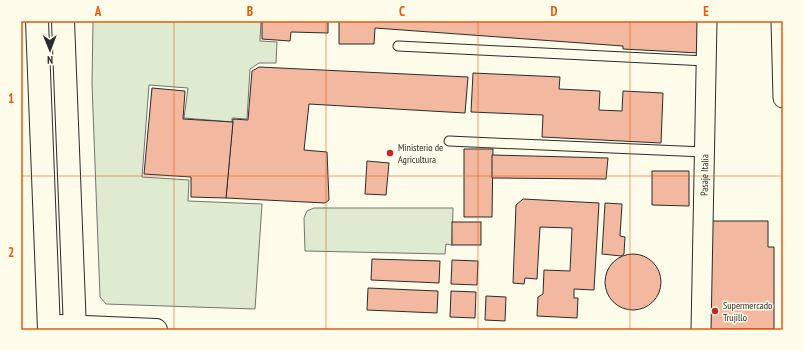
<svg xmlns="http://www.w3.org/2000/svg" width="804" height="351" font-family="'PT Sans Narrow',sans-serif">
  <rect width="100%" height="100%" fill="#fdfbea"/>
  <g fill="#deebd1" stroke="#74746e">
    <polygon points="93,21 261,21 260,41 277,42 276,63 259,63 250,69 247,119 232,118 232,122 184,118 188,88 149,85 142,177 189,180 188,201 262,204 255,309 106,304 100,297 92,84"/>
    <polygon points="314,208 453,208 452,245 446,244 445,254 305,251 304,218 307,211"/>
  </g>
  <g fill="#f2b8a0" stroke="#2b2b2b">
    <polygon points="262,21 328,21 328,33 291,32 290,41 262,39"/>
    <polygon points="339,21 700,21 699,53 623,49 623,46 375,28 374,44 339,44"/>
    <polygon points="259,67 468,77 465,113 309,104 304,150 327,152 329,200 325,203 226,198 233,119 248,120 252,71"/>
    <polygon points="473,73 560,77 559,89 600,91 599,110 622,111 623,91 663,93 661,143 542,137 543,115 471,112"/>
    <polygon points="152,88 185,91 183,119 233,122 226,198 191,197 191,177 144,174"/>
    <polygon points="464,149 493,149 492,217 464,217"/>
    <polygon points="492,155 608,158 606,179 492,178"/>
    <polygon points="367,161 389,163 386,195 365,194"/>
    <polygon points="652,171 689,171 689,206 652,205"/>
    <polygon points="523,199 599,203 594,290 574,289 574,298 578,298 577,318 537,316 538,297 543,294 544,270 570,271 572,228 540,227 537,279 525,278 524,284 513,283 516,205"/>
    <polygon points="605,203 622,204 620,236 625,237 624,254 621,256 602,254"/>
    <polygon points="705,221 768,221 768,247 774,247 774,329 708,329"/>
    <rect x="452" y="222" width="29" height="23"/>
    <circle cx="633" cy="282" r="28"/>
    <polygon points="372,259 440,261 439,283 371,280"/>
    <polygon points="452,260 478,261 477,285 451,284"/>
    <polygon points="368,288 438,291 437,313 367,310"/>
    <polygon points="451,291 476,292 475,318 450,317"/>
    <polygon points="486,296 506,297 505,321 485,320"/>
  </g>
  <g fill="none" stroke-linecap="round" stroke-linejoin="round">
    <g stroke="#2b2b2b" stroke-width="11">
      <g id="service">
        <polyline points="398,46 706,61"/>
        <polyline points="449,141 704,152"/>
      </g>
    </g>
    <g stroke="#2b2b2b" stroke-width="21">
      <g id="minor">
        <polyline points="781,21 783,98"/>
        <path id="s1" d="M701 330 707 21"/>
      </g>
    </g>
    <g stroke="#2b2b2b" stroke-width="24">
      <g id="primary">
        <polyline points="37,21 49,330"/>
        <polyline points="63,21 75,330"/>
        <polyline points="61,326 156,330"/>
      </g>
    </g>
    <use href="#service" stroke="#fdfbea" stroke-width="9"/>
    <use href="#minor" stroke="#fdfbea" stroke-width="19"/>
    <use href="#primary" stroke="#fdfbea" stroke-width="22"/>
  </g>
  <path fill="none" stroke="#e8590c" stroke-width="1" stroke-opacity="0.55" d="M174 21V330M326 21V330M478 21V330M630 21V330M21 176H783"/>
  <g fill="#c62828" stroke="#fdfbea" stroke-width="1.5">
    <circle cx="390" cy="153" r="4"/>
    <circle cx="715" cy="311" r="4"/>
  </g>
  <g text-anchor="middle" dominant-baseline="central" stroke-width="3" stroke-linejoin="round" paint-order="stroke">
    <g font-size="10" fill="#2b2b2b" stroke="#fdfbea" text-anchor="start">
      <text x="398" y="147">Ministerio de<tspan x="398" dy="12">Agricultura</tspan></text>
      <text x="723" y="305">Supermercado<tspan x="723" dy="12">Trujillo</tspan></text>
    </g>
    <g font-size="10" fill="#2b2b2b" stroke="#fdfbea">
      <text stroke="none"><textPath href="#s1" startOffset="155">Pasaje Italia</textPath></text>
    </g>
  </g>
  <rect width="804" height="351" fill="none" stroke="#fdfbea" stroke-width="44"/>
  <g transform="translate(50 50) rotate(179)" stroke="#fdfbea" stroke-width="3" paint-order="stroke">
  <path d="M0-3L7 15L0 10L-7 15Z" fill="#2b2b2b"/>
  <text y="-6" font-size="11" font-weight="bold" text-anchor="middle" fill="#2b2b2b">N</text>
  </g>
  <rect x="22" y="22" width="760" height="307" fill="none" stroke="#e8590c" stroke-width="1.5"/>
  <g font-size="13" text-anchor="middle" font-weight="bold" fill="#e8590c">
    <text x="98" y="16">A</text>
    <text x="250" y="16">B</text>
    <text x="402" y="16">C</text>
    <text x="554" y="16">D</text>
    <text x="706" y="16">E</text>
    <text x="11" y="103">1</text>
    <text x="11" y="257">2</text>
  </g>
</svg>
